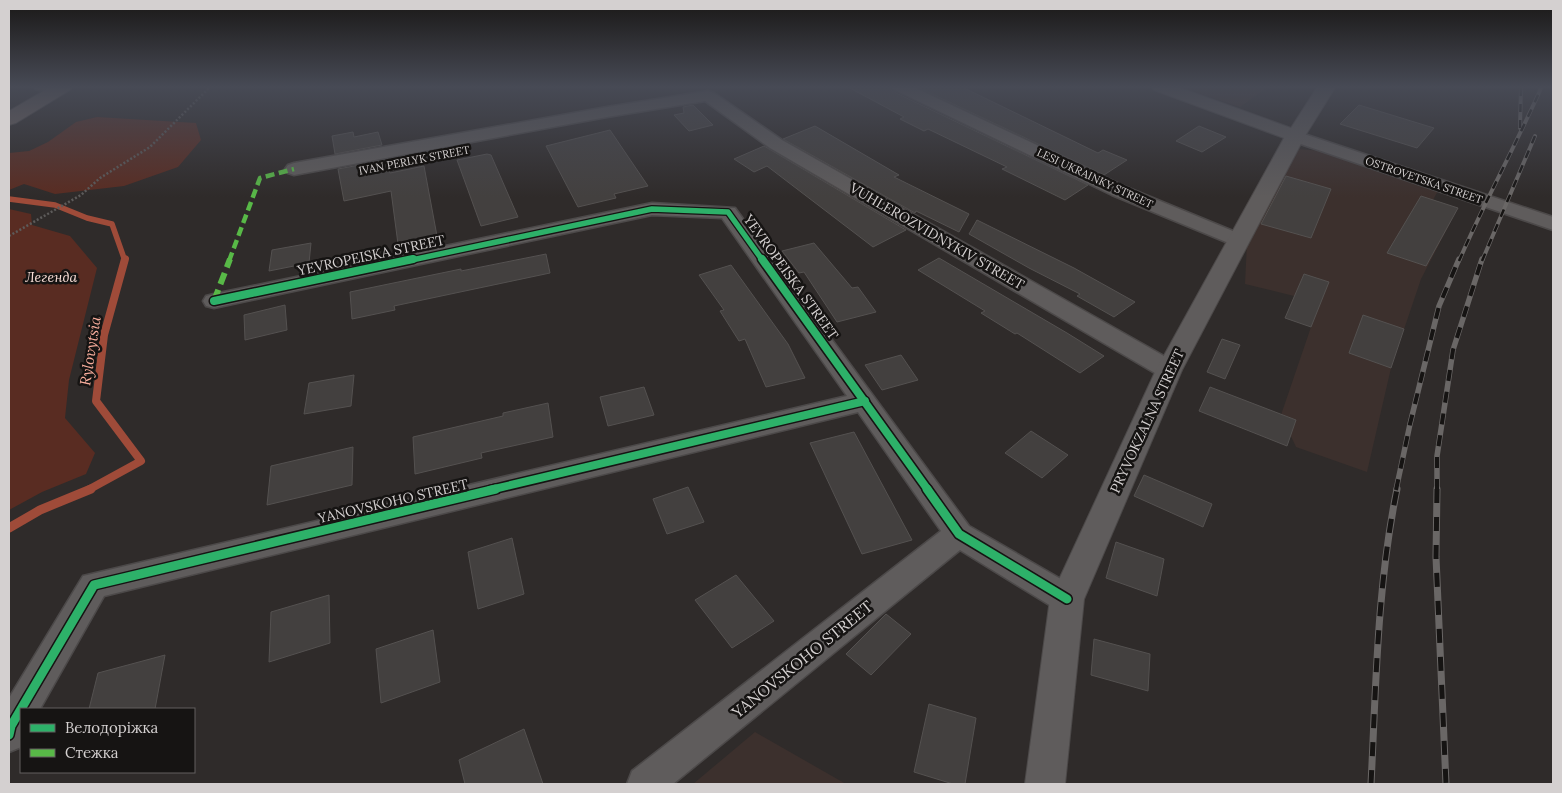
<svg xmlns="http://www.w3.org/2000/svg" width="1562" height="793" font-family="Lora,serif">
  <rect width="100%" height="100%" fill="#2f2b2a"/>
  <g fill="#3c302d">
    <polygon points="1177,86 1269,86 1240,107"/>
    <polygon points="1296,149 1325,151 1439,189 1433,200 1458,208 1421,279 1391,368 1367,472 1296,447 1281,415 1311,327 1285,318 1294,296 1245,284 1247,243 1256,230"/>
    <polygon points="755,732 846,784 693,784"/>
  </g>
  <g fill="#592c22">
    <polygon points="97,117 196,123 201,140 178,167 124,186 55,194 24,184 9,190 9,153 29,151 48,142 76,122"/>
    <polygon points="9,209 31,214 32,225 70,236 97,268 69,380 65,418 95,453 86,474 42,492 9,510"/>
  </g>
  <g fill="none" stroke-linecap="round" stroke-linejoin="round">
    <polyline stroke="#9f4b39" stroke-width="5.5" points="9,199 55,205 87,218 112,224 125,261"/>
    <polyline stroke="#9f4b39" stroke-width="8" points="88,490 141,461 96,401 104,335 125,259"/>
    <polyline stroke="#9f4b39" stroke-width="9" points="9,528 40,510 91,489"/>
  </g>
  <g fill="#43403f" stroke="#545150">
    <polygon points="846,86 889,86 892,91 1088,185 1065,200 1002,169 1007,167 928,129 924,131 900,119 904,117"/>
    <polygon points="915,86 960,86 1098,153 1103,150 1127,160 1104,175"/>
    <polygon points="693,105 713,125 689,131 674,115 684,113 683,107"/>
    <polygon points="1359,105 1434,128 1417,148 1340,124"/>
    <polygon points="815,126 899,175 894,177 969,214 959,232 916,211 915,213 783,139"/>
    <polygon points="1199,126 1226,137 1202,152 1176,141"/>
    <polygon points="610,130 648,186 614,194 616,198 578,207 546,146"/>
    <polygon points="353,132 354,137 378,132 382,145 335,154 332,136"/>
    <polygon points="764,146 906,230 873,247 767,166 754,172 734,159"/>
    <polygon points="487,154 491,155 518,217 481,226 457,160"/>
    <polygon points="386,160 390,173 424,166 437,236 398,244 391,191 344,201 338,169"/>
    <polygon points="1286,176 1331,189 1311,238 1261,224"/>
    <polygon points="1421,196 1458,208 1426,266 1387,253"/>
    <polygon points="977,220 1074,268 1135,302 1114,317 1077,296 1080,294 1029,268 969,234"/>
    <polygon points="311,243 309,263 269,271 272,250"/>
    <polygon points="814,243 852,288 858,287 876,312 837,322 804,272 799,273 782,251"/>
    <polygon points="546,254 550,273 394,306 395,310 352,319 350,292 461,269 461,271"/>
    <polygon points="939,258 1067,333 1104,356 1080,373 1017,333 1015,334 981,313 985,311 918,270"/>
    <polygon points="731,265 788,344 805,378 766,387 745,339 739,341 720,311 724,310 699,275"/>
    <polygon points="1304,274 1329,282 1311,327 1285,318"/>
    <polygon points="285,305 287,330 245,340 244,315"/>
    <polygon points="1363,315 1404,329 1391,368 1349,353"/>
    <polygon points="1222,339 1240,345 1225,379 1207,372"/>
    <polygon points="901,355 918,380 882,390 865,365"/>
    <polygon points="354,375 351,406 304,414 309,383"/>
    <polygon points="644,387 654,415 608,426 600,397"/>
    <polygon points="1210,387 1296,420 1287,446 1199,411"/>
    <polygon points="548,403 553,437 481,453 482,458 415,474 413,437 503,416 503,413"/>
    <polygon points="1031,431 1068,455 1042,478 1005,453"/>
    <polygon points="854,432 912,540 862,554 810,443"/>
    <polygon points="353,447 352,485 267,505 271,466"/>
    <polygon points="1144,475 1212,504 1203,527 1134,496"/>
    <polygon points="688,487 704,522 667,534 653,499"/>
    <polygon points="512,538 524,594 478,609 468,552"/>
    <polygon points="1116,542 1164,559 1157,596 1106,578"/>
    <polygon points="736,575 774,621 732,648 695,600"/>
    <polygon points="329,595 330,643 269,662 271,612"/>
    <polygon points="886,614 911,634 871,675 846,654"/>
    <polygon points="433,630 440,682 381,703 376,649"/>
    <polygon points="1094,639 1150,654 1148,691 1091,675"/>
    <polygon points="165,655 155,709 89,709 98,673"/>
    <polygon points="929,704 976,718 965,784 953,784 914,772"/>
    <polygon points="524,729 543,784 465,784 459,760"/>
  </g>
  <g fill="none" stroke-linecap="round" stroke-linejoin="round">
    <g stroke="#4c4949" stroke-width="3">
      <g id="minor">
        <path d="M33 86H67L69 88 67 91C57 94 45 92 35 89Z"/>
        <polygon points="891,86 911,86 1126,187 1245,236 1248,240 1245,244 1238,246 1231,244 1112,195 893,89"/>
        <polygon points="708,91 714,93 782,140 1178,364 1181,370 1178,376 1169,378 1160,376 770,148 705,101 607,117 294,175 288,173 285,169 288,165 294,163 607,107"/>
        <polygon points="1295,131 1553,217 1553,230 1289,140 1286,136 1289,132"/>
        <polygon points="652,203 735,208 969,526 1078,589 1082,599 1078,609 1067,613 1056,609 960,550 673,784 627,784 632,771 941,531 858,412 104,596 40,709 21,709 21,747 9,752 9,698 83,576 847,396 722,218 652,215 214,308 206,306 203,301 206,296 214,294"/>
      </g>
    </g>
    <g stroke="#4c4949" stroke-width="2">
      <polygon id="tertiary" points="1151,86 1175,86 1291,128 1318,86 1336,86 1305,136 1182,370 1084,599 1065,784 1025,784 1050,599 1156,370 1284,138 1154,90"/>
    </g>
    <g stroke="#4c4949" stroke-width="2">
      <polygon id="primary" points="52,86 73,86 70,90 16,123 9,125 9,111"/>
    </g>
    <polyline stroke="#5d5b5a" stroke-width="2.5" stroke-dasharray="2 2" stroke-linecap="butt" points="9,236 81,195 100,178 150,147 211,86"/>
    <use href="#minor" fill="#5f5c5c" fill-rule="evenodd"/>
    <use href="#tertiary" fill="#5f5c5c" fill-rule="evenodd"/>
    <use href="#primary" fill="#706663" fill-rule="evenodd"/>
    <g stroke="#6a6766" stroke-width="4">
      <g id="rail-far2">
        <polyline points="1520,128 1521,86"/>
        <path d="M1459 261C1485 201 1516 145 1542 86"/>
        <polyline points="1482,261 1535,136"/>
      </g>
    </g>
    <g stroke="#6a6766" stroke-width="5.5">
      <g id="rail-far1">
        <polyline points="1396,490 1410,424 1439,306 1459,259"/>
        <polyline points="1437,490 1437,456 1453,350 1482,259"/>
      </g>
    </g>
    <g stroke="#6a6766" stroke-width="7">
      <g id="rail">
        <polyline points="1437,489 1436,557 1446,784"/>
        <path d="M1371 784C1376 686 1377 586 1397 489"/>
      </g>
    </g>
    <use href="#rail-far2" stroke="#161413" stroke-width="2.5" stroke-dasharray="8" stroke-linecap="butt"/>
    <use href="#rail-far1" stroke="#161413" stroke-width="4" stroke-dasharray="11" stroke-linecap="butt"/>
    <use href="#rail" stroke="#161413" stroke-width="5" stroke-dasharray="14" stroke-linecap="butt"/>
    <polyline stroke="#58b947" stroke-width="4.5" stroke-dasharray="9 4.5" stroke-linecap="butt" points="229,261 260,178 294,169"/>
    <polyline stroke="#58b947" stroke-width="6" stroke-dasharray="12 6" stroke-linecap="butt" points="214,301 230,259"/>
    <g stroke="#161413" stroke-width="8">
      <polyline id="cycleway-far2" points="407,261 652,209 728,212 763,261"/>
    </g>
    <g stroke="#161413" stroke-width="11">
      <g id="cycleway-far1">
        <polyline points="762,259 928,490"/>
        <polyline points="214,301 413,259"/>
        <polyline points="490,490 865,401"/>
      </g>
    </g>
    <g stroke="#161413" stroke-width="12">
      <g id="cycleway">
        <polyline points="927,489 959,534 1067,599"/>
        <polyline points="9,735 11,726 94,585 496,489"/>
      </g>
    </g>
    <use href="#cycleway-far2" stroke="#2db169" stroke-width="5.5"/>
    <use href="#cycleway-far1" stroke="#2db169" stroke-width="8"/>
    <use href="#cycleway" stroke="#2db169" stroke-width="9"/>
  </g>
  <linearGradient id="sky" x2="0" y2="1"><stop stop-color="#1a1817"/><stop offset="0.44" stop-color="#474a55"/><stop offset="1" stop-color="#474a55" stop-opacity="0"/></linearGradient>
  <rect width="1562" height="197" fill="url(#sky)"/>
  <g text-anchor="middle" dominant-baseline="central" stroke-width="5" stroke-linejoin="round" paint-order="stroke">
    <g font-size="11" fill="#d4d0d0" stroke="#161413">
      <text transform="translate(414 160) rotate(-11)">IVAN PERLYK STREET</text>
      <text transform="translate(1095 178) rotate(25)">LESI UKRAINKY STREET</text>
      <text transform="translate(1424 180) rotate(19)">OSTROVETSKA STREET</text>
    </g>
    <g font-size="14" fill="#d4d0d0" stroke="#161413">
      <text transform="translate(937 236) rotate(30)">VUHLEROZVIDNYKIV STREET</text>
      <text transform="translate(371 255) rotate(-12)">YEVROPEISKA STREET</text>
      <text transform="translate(791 277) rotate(54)">YEVROPEISKA STREET</text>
      <text transform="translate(1147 421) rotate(-65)">PRYVOKZALNA STREET</text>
      <text transform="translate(393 501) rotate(-13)">YANOVSKOHO STREET</text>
    </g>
    <g font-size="14" font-style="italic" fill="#f9ded7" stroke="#161413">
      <text x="51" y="277">Легенда</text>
    </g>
    <g font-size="15" font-style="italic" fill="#faae9d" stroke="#161413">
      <text transform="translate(90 351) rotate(-81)">Rylovytsia</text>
    </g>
    <g font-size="16" fill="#d4d0d0" stroke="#161413">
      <text transform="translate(802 659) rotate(-39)">YANOVSKOHO STREET</text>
    </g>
  </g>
  <rect width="1562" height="793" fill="none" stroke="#d4d0d0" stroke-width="20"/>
  <rect x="20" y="708" width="175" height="65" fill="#161413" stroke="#625f5f"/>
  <rect x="30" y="724" width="25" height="8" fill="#2db169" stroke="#625f5f"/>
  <text x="65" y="733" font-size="15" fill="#d4d0d0">Велодоріжка</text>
  <rect x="30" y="749" width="25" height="8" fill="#58b947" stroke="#625f5f"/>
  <text x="65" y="758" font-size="15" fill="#d4d0d0">Стежка</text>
</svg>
